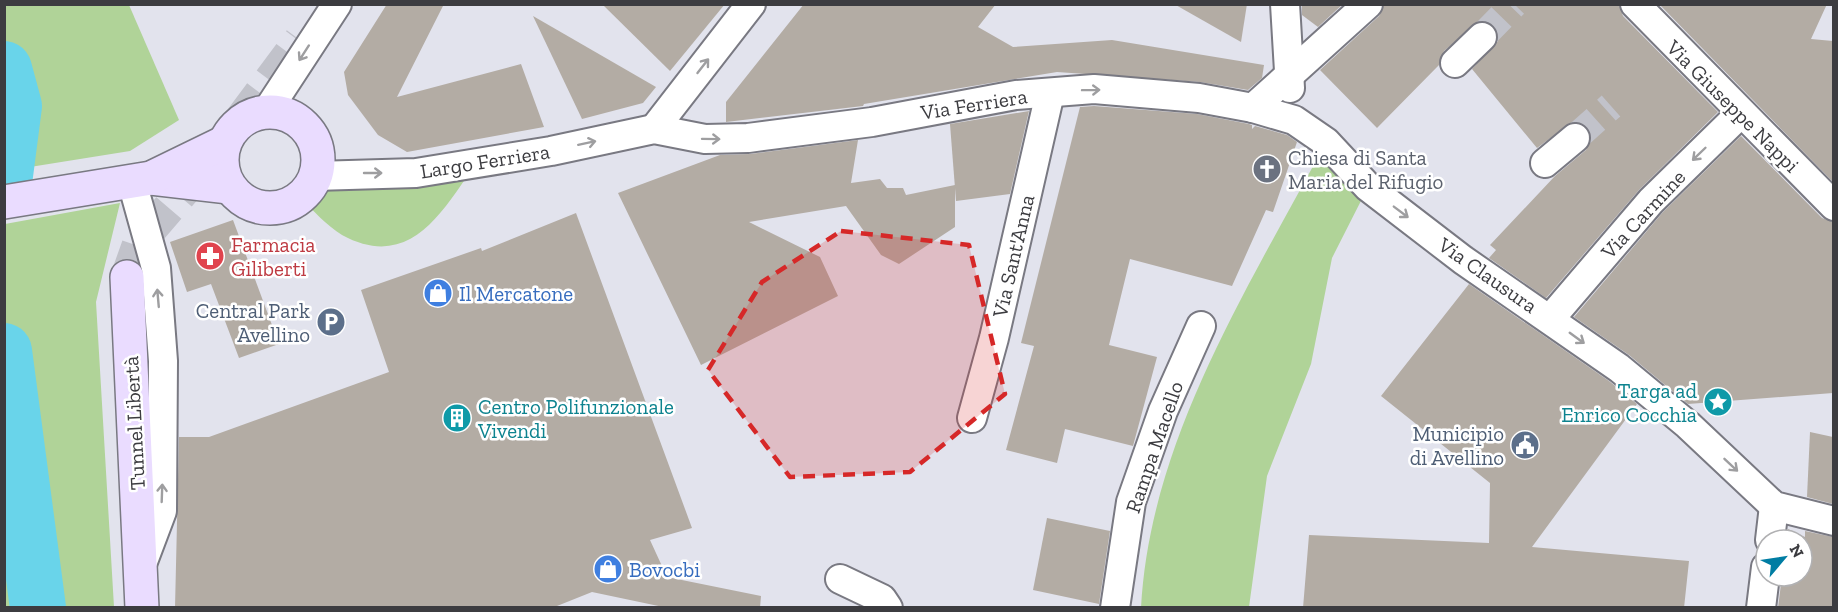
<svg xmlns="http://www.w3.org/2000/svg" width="1838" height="612" font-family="'Zilla Slab',serif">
  <rect width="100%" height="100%" fill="#e2e3ed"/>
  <g fill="#b0d398">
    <polygon points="5,4 129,5 179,120 130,151 5,171"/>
    <path d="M1326 142 1368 187 1332 258 1311 364 1267 476 1249 607 1141 608C1150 439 1249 287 1326 142Z"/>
    <path d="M476 163C443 211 410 272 342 235 327 226 313 210 300 198L312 185Z"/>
    <polygon points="120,203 96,302 114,607 5,607 5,224"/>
  </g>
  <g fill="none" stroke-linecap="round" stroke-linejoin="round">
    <g stroke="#69d4ea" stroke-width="56">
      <polyline points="4,69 14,106 4,183"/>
      <polyline points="4,351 38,608"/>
    </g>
  </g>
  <g fill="#b3aca4">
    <polygon points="387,4 444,4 397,97 521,64 544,127 407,152 378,135 348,95 344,72"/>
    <polygon points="602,4 725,4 670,71"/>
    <polygon points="804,4 996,4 978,27 1013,47 1112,40 1264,65 1262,78 1248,90 1200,82 1057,72 864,104 863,106 726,122 726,102"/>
    <polygon points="1174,4 1247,4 1241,42"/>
    <polygon points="1302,4 1343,4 1318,27 1302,15"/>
    <polygon points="1384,4 1619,4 1623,16 1718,112 1639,190 1546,298 1489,258 1496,250 1490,245 1555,176 1586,150 1591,136 1588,128 1580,122 1572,122 1537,148 1472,69 1498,41 1494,26 1487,21 1479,21 1444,51 1439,65 1377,128 1320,70 1379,16"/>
    <polygon points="1659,4 1827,4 1811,39 1833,41 1833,182"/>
    <polygon points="533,16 656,87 643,103 582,119"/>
    <polygon points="1094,106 1197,114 1249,124 1252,125 1252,129 1255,126 1287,135 1297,142 1273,212 1266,210 1232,286 1130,259 1109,345 1157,357 1133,446 1065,429 1057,463 1006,450 1034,346 1021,343 1080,107"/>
    <polygon points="1029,111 1010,194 956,201 950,124"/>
    <polygon points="1741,136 1822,218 1833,222 1833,393 1688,404 1629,355 1574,317 1663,212"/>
    <polygon points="858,140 851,183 880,179 887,188 903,188 906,195 955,185 955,227 899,264 881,255 846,206 749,222 820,257 838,296 701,365 618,193 720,155 750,154"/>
    <polygon points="576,213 692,528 650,540 667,577 761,596 760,608 668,608 592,592 552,608 175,608 179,437 209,437 389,372 361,290 481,248 482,251"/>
    <polygon points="233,220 279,344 239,358 211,284 187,292 170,242"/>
    <polygon points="1469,284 1609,381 1637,404 1532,547 1689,561 1684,608 1303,608 1309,535 1489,543 1490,483 1381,396"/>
    <polygon points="1810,432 1833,437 1833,504 1807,497"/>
    <polygon points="1047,518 1110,531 1099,604 1033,590"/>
    <polygon points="1788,529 1805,537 1805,531 1833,537 1833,608 1778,608 1782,576 1802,576 1802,540 1787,540"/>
  </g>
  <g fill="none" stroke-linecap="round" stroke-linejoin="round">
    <g stroke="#c1c2ca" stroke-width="28" stroke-dasharray="28 14" stroke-linecap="butt">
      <polyline points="1482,37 1514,4"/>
      <polyline points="1575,138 1611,106"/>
    </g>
    <polyline stroke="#c1c2ca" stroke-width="33" stroke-dasharray="33 16" stroke-linecap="butt" points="127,277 139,243 215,154 300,40"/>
    <g stroke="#797982" stroke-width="32">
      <g id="street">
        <polyline points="1285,4 1290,88"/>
        <polyline points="1635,4 1834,206"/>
        <polyline points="1455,63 1482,37"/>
        <polyline points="1253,108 1368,4"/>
        <polyline points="267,111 337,4"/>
        <polyline points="654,129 751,4"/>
        <polyline points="1545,163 1575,138"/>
        <polyline points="315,176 416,173 551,151 654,129 705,139 748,138 872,122 1016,95 1094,89 1199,98 1253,108 1294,120 1326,142 1368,187 1463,260 1619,368 1688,425 1774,506 1834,521"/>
        <polyline points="132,182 156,268 163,361 162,511 142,564"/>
        <polyline points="1550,319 1651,201 1741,113"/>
        <polyline points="972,418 994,338 1050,93"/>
        <polyline points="1770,540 1774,506"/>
        <polyline points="840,579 882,599 888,608"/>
        <polyline points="1115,608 1131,502 1163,411 1201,326"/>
        <polyline points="1761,608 1766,567"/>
      </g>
    </g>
    <g stroke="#797982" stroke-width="36">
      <g id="secondary">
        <circle cx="270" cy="160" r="48"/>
        <polyline points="151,178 229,187"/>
        <polyline points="4,202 151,178 223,143"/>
        <polyline points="127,277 142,608"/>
      </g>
    </g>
    <use href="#street" stroke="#fff" stroke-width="28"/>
    <use href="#secondary" stroke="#eadcff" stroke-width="33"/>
  </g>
  <defs><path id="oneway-shaft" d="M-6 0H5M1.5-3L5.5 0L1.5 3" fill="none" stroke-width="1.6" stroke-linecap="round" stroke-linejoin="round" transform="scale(1.5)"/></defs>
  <g stroke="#9e9ea0">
    <use href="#oneway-shaft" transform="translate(304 53) rotate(123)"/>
    <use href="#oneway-shaft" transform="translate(703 66) rotate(-52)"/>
    <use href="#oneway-shaft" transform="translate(1091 90) rotate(-1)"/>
    <use href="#oneway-shaft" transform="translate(711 139) rotate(1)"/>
    <use href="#oneway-shaft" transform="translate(587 143) rotate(-12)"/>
    <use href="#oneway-shaft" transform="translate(1699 154) rotate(136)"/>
    <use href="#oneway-shaft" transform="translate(373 173)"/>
    <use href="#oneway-shaft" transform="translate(1401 212) rotate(37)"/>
    <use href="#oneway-shaft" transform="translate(158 298) rotate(-95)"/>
    <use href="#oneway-shaft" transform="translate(1577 338) rotate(36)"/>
    <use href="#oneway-shaft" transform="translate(1731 465) rotate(43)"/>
    <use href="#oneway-shaft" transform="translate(162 493) rotate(-88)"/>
  </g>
  <path fill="#d62828" fill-opacity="0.2" stroke="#d62828" stroke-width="4.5" stroke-dasharray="12 8" stroke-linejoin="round" d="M841 231 969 245 1005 394 910 472 790 477 708 370 762 282Z"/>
  <defs>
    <g id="church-disc" transform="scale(1.5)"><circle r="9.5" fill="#6b7280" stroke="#fff"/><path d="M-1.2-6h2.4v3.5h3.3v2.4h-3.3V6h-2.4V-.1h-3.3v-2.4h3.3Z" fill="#fff"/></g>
    <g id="pharmacy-disc" transform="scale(1.5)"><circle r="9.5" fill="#e0444e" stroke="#fff"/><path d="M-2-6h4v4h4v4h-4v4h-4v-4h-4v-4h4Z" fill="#fff"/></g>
    <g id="shop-disc" transform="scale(1.5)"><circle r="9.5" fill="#3f7fe0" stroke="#fff"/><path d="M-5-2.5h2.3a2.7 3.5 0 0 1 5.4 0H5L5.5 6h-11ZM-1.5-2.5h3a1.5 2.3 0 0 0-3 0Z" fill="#fff"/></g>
    <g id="parking-disc" transform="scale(1.5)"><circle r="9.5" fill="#5c6f8a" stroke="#fff"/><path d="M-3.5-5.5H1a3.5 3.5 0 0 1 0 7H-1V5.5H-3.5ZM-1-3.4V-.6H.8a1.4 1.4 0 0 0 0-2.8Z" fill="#fff"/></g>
    <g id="sight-disc" transform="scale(1.5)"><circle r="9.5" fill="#0f9aa8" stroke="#fff"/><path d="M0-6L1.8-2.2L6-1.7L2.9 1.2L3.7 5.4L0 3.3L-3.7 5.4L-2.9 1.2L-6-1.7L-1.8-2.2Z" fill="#fff"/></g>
    <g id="building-disc" transform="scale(1.5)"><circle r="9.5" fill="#0f9aa8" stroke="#fff"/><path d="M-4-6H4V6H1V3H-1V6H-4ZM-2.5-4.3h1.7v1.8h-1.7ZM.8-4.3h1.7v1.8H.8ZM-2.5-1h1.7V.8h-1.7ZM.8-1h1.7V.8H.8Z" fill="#fff"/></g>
    <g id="civic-disc" transform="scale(1.5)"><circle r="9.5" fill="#5c6f8a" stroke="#fff"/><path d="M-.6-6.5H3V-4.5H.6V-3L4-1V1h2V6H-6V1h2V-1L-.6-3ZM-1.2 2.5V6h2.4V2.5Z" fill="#fff"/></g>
  </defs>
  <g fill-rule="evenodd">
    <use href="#church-disc" x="1267" y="169"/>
    <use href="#pharmacy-disc" x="210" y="256"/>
    <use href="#shop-disc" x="438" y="293"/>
    <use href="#parking-disc" x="331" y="322"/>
    <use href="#sight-disc" x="1718" y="402"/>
    <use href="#building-disc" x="457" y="418"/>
    <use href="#civic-disc" x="1525" y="445"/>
    <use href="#shop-disc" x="608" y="569"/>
  </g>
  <g text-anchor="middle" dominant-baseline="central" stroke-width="5" stroke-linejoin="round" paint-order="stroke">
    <g font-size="21" fill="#3c3c40" stroke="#fff">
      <text transform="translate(974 104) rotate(-9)">Via Ferriera</text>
      <text transform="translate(1733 106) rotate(45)">Via Giuseppe Nappi</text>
      <text transform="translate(485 161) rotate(-9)">Largo Ferriera</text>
      <text transform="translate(1643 214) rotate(-47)">Via Carmine</text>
      <text transform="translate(1013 256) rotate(-77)">Via Sant'Anna</text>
      <text transform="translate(1488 275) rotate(35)">Via Clausura</text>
      <text transform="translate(134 423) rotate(-93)">Tunnel Libertà</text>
      <text transform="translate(1154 447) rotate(-71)">Rampa Macello</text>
    </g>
    <g font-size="21" fill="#5b616d" stroke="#fff" text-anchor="start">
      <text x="1288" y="157">Chiesa di Santa<tspan x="1288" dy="24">Maria del Rifugio</tspan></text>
    </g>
    <g font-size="21" fill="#be3a42" stroke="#fff" text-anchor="start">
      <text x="231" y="244">Farmacia<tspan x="231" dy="24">Giliberti</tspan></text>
    </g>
    <g font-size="21" fill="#366cbe" stroke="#fff" text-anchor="start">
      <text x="459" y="293">Il Mercatone</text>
      <text x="629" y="569">Bovocbi</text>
    </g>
    <g font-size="21" fill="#4e5e75" stroke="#fff" text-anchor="end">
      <text x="310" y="310">Central Park<tspan x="310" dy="24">Avellino</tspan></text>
      <text x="1504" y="433">Municipio<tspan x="1504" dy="24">di Avellino</tspan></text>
    </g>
    <g font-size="21" fill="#0d838f" stroke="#fff" text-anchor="end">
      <text x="1697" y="390">Targa ad<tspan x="1697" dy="24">Enrico Cocchia</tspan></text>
      <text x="478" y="406" text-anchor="start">Centro Polifunzionale<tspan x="478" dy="24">Vivendi</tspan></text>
    </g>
  </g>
  <rect width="1838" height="612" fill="none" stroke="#3c3c40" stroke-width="12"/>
  <g transform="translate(1784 558) rotate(61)"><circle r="28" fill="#ffffff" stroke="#b1b1b3" stroke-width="1.5"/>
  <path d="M0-4.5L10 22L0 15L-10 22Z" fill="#007da3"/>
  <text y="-9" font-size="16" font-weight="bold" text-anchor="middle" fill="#3c3c40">N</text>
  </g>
</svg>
